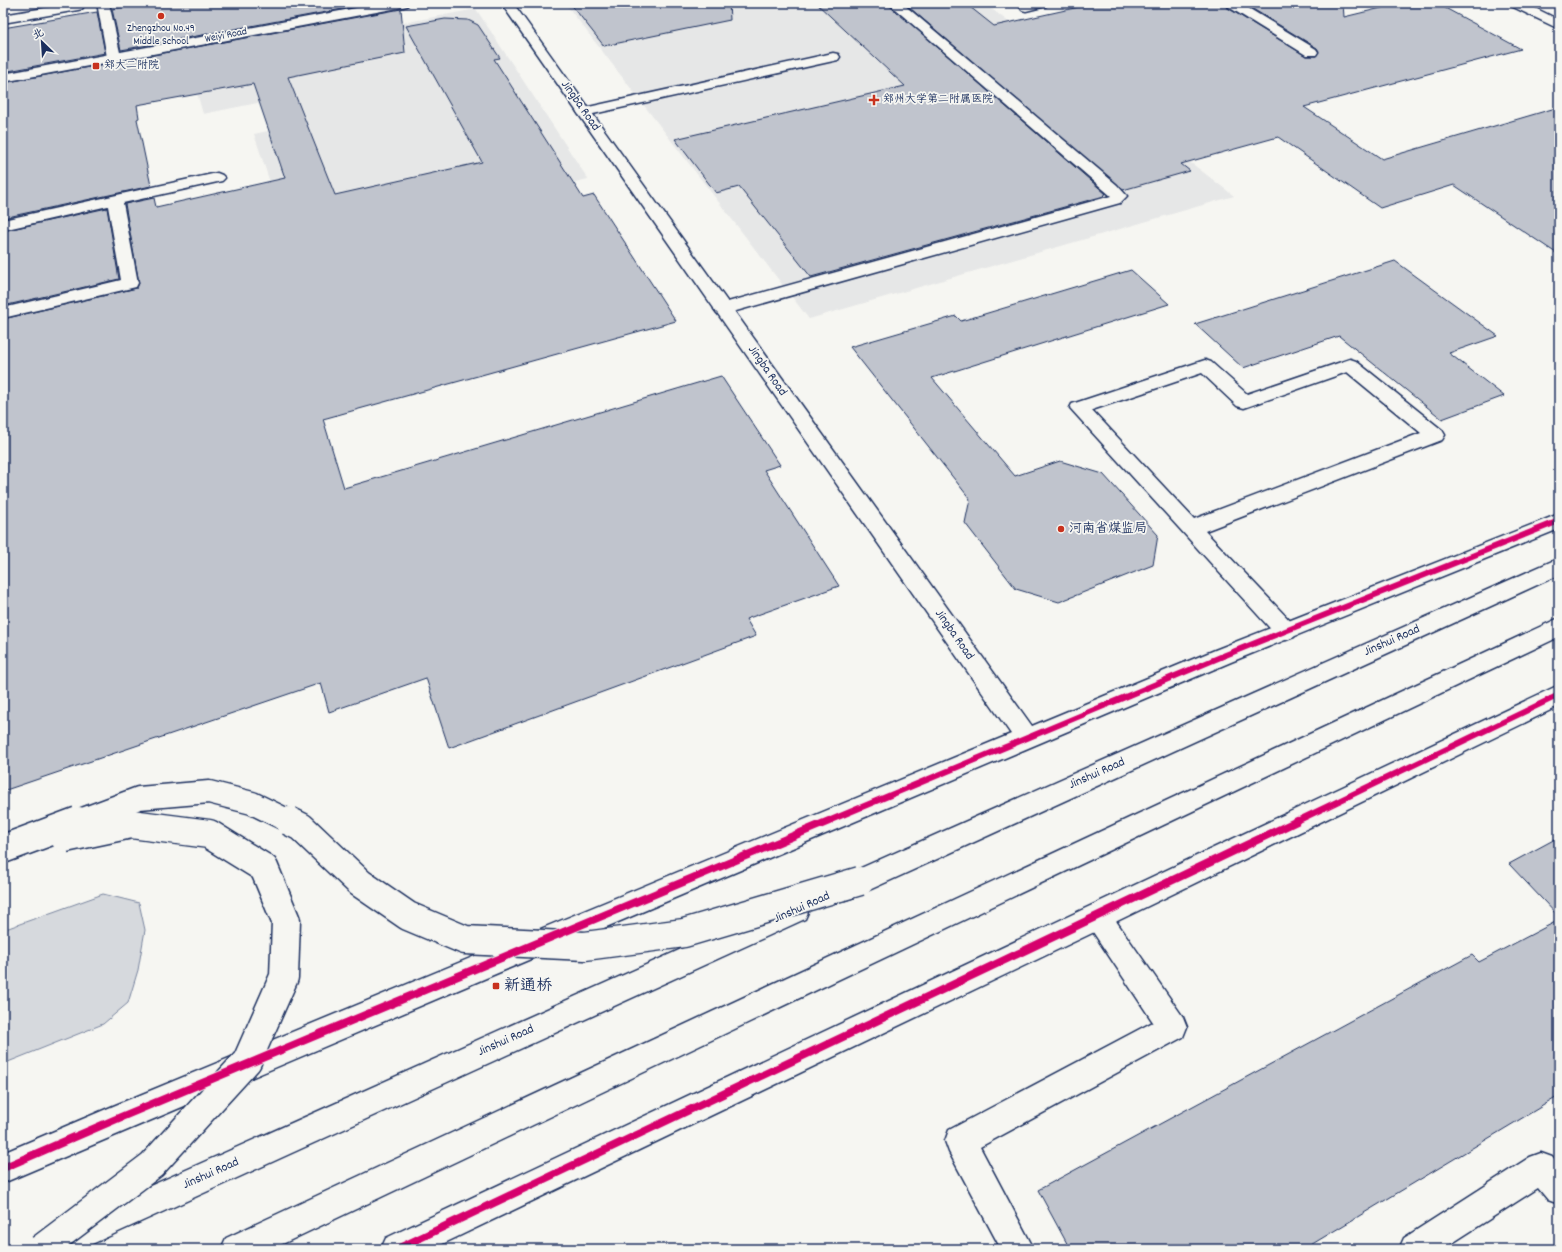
<svg xmlns="http://www.w3.org/2000/svg" width="1562" height="1252" font-family="Dekko,'LXGW WenKai TC',sans-serif">
  <rect width="100%" height="100%" fill="#f6f6f2"/>
  <filter id="ink" filterUnits="userSpaceOnUse"><feTurbulence type="fractalNoise" baseFrequency=".025" numOctaves="2"/><feDisplacementMap in="SourceGraphic" scale="8" xChannelSelector="R" yChannelSelector="G"/><feConvolveMatrix kernelMatrix="1 2 1 2 8 2 1 2 1" color-interpolation-filters="sRGB"/></filter>
  <g filter="url(#ink)">
    <g fill="#e6e7e7">
      <polygon points="565,3 984,3 1234,196 809,319"/>
      <polygon points="476,9 588,179 292,249 254,134 277,129 267,101 203,114 189,64"/>
    </g>
    <polygon fill="#d6d9dd" stroke="#78849e" points="103,894 139,903 145,930 138,970 128,1003 103,1024 3,1064 3,930"/>
    <g fill="#c0c4cd" stroke="#1b2f5e">
      <polygon points="148,3 375,3 121,50 112,9"/>
      <polygon points="570,3 729,3 730,20 604,46"/>
      <polygon points="816,3 887,3 1106,194 1103,195 1104,196 811,277 739,187 716,193 675,139 905,86"/>
      <polygon points="904,3 965,3 994,26 1097,3 1224,3 1226,7 1306,56 1316,56 1319,51 1317,48 1243,3 1343,3 1344,17 1402,3 1436,3 1521,49 1304,107 1382,159 1559,107 1559,255 1454,185 1380,208 1278,137 1181,164 1190,171 1123,190"/>
      <polygon points="401,9 405,53 288,77 335,195 482,162 406,26 445,19 468,20 478,25 500,58 494,59 583,198 594,195 676,321 323,419 344,488 721,376 780,465 764,470 839,586 746,619 756,636 449,748 426,678 329,712 321,683 3,791 3,319 137,288 139,283 125,204 154,198 156,207 285,178 253,84 137,105 139,118 137,119 151,186 3,218 3,83"/>
      <polygon points="97,12 105,53 3,72 3,28"/>
      <polygon points="107,208 119,279 3,306 3,231"/>
      <polygon points="1395,261 1498,336 1449,353 1504,396 1442,419 1339,336 1243,368 1195,324"/>
      <polygon points="1131,270 1169,304 932,378 1015,476 1060,461 1103,474 1158,535 1153,565 1059,602 1016,589 965,523 970,499 850,347 956,316 961,321"/>
      <polygon points="1559,837 1559,917 1509,864"/>
      <polygon points="1559,920 1559,1096 1304,1249 1070,1249 1038,1190 1472,955 1479,962"/>
    </g>
    <g fill="none" stroke-linecap="round" stroke-linejoin="round">
      <g stroke="#1b2f5e" stroke-width="3">
        <g id="service">
          <polygon points="74,3 82,3 84,6 82,9 78,10 3,23 3,15"/>
          <polygon points="97,3 109,3 121,57 119,60 109,60 107,57"/>
          <polygon points="888,3 902,3 1117,185 1127,196 1120,203 729,313 723,314 717,313 714,309 717,305 1111,196"/>
          <polygon points="1027,3 1048,3 1046,6 1026,11 1022,10 1020,7 1022,4"/>
          <polygon points="1225,3 1240,3 1316,49 1318,52 1316,55 1306,55 1227,6"/>
          <polygon points="833,53 838,54 840,57 838,60 584,116 579,115 577,112 579,109 584,108"/>
          <polygon points="217,173 222,175 225,178 222,181 123,203 138,283 136,287 3,318 3,308 121,280 108,206 3,230 3,220"/>
          <path d="M1350 359 1356 361 1442 430 1445 435 1442 440 1205 531 1294 625 1297 631 1294 637 1286 640 1278 637 1070 408 1072 404 1205 360 1211 362 1247 394ZM1347 372 1421 433 1194 519 1092 410 1202 373 1237 406 1244 408Z"/>
          <polygon points="1098,904 1107,908 1183,1017 1187,1027 1183,1037 980,1147 1034,1249 1001,1249 949,1152 945,1141 949,1130 1153,1022 1089,926 1085,917 1089,908"/>
          <polygon points="1541,1153 1552,1157 1559,1166 1559,1204 1548,1200 1538,1188 1443,1249 1399,1249 1404,1238 1530,1157"/>
        </g>
      </g>
      <g stroke="#1b2f5e" stroke-width="3">
        <g id="tertiary">
          <polygon points="383,3 409,3 407,6 403,7 3,82 3,74"/>
          <polygon points="501,3 513,3 1032,726 1215,650 1559,514 1559,529 1231,662 3,1183 3,1153 111,1107 1011,734"/>
          <polygon points="1509,3 1525,3 1559,20 1559,29 1511,6"/>
          <polygon points="1559,685 1559,706 1107,926 432,1249 381,1249 386,1238"/>
        </g>
      </g>
      <g stroke="#1b2f5e" stroke-width="3">
        <g id="primary">
          <polygon points="1559,558 1559,575 854,897 845,900 836,897 832,888 836,879"/>
          <polygon points="1559,618 1559,637 272,1249 221,1249 226,1238"/>
          <polygon points="796,898 805,901 809,910 805,919 81,1249 55,1249 51,1239 56,1228"/>
        </g>
      </g>
      <use href="#service" fill="#f6f6f2" fill-rule="evenodd"/>
      <use href="#tertiary" fill="#f6f6f2" fill-rule="evenodd"/>
      <use href="#primary" fill="#f6f6f2" fill-rule="evenodd"/>
      <g stroke="#1b2f5e" stroke-width="25" stroke-linecap="butt">
        <polyline id="secondary-bridge-far1" points="75,822 139,798 209,792 252,803 291,822"/>
      </g>
      <g stroke="#1b2f5e" stroke-width="31" stroke-linecap="butt">
        <g id="secondary-bridge">
          <polyline points="289,821 301,827 360,883 408,916 465,940 585,946 684,933 860,881"/>
          <polyline points="3,849 78,821"/>
          <polyline points="41,1249 152,1165 247,1061 284,977 286,921 264,868 209,834 131,824 65,838"/>
        </g>
      </g>
      <use href="#secondary-bridge-far1" stroke="#f6f6f2" stroke-width="22"/>
      <use href="#secondary-bridge" stroke="#f6f6f2" stroke-width="28"/>
      <g stroke="#f6f6f2" stroke-width="8">
        <g id="cycleway-far1">
          <polyline points="826,822 1223,656 1559,521"/>
          <polyline points="1295,822 1559,695"/>
        </g>
      </g>
      <g stroke="#f6f6f2" stroke-width="10">
        <g id="cycleway">
          <polyline points="3,1168 121,1117 829,821"/>
          <polyline points="397,1249 1297,821"/>
        </g>
      </g>
      <use href="#cycleway-far1" stroke="#d6006c" stroke-width="6"/>
      <use href="#cycleway" stroke="#d6006c" stroke-width="8"/>
    </g>
  </g>
  <g fill="#c8321e" stroke="#f6f6f2" stroke-width="1.5">
    <circle cx="161" cy="16" r="4"/>
    <rect x="92" y="62" width="8" height="8" rx="2"/>
    <path d="M872 94h4v4h4v4h-4v4h-4v-4h-4v-4h4z"/>
    <circle cx="1061" cy="529" r="4"/>
    <rect x="492" y="982" width="8" height="8" rx="2"/>
  </g>
  <g text-anchor="middle" dominant-baseline="central" stroke-width="3.5" stroke-linejoin="round" paint-order="stroke">
    <g font-size="11" fill="#1b2f5e" stroke="#f6f6f2" text-anchor="start">
      <text x="161" y="29" text-anchor="middle">Zhengzhou No.49<tspan x="161" dy="13">Middle School</tspan></text>
      <text x="104" y="66">郑大二附院</text>
      <text x="883" y="100">郑州大学第二附属医院</text>
    </g>
    <g font-size="11" fill="#1b2f5e" stroke="#f6f6f2">
      <text transform="translate(226 36) rotate(-11)">Weiyi Road</text>
    </g>
    <g font-size="13" fill="#1b2f5e" stroke="#f6f6f2">
      <text transform="translate(580 106) rotate(55)">Jingba Road</text>
      <text transform="translate(767 371) rotate(55)">Jingba Road</text>
      <text transform="translate(954 635) rotate(55)">Jingba Road</text>
      <text transform="translate(1392 641) rotate(-24)">Jinshui Road</text>
      <text transform="translate(1097 774) rotate(-24)">Jinshui Road</text>
      <text transform="translate(802 908) rotate(-24)">Jinshui Road</text>
      <text transform="translate(506 1041) rotate(-24)">Jinshui Road</text>
      <text transform="translate(211 1174) rotate(-24)">Jinshui Road</text>
    </g>
    <g font-size="13" fill="#1b2f5e" stroke="#f6f6f2" text-anchor="start">
      <text x="1069" y="529">河南省煤监局</text>
    </g>
    <g font-size="16" fill="#1b2f5e" stroke="#f6f6f2" text-anchor="start">
      <text x="504" y="986">新通桥</text>
    </g>
  </g>
  <rect width="1562" height="1252" fill="none" stroke="#f6f6f2" stroke-width="16"/>
  <rect x="8" y="8" width="1546" height="1236" fill="none" stroke="#1b2f5e" stroke-width="1.5" filter="url(#ink)"/>
  <g transform="translate(42 42) rotate(335)" stroke="#f6f6f2" stroke-width="3" paint-order="stroke">
  <path d="M0-3L7 15L0 10L-7 15Z" fill="#1b2f5e"/>
  <text y="-6" font-size="11" font-weight="bold" text-anchor="middle" fill="#1b2f5e">北</text>
  </g>
</svg>
